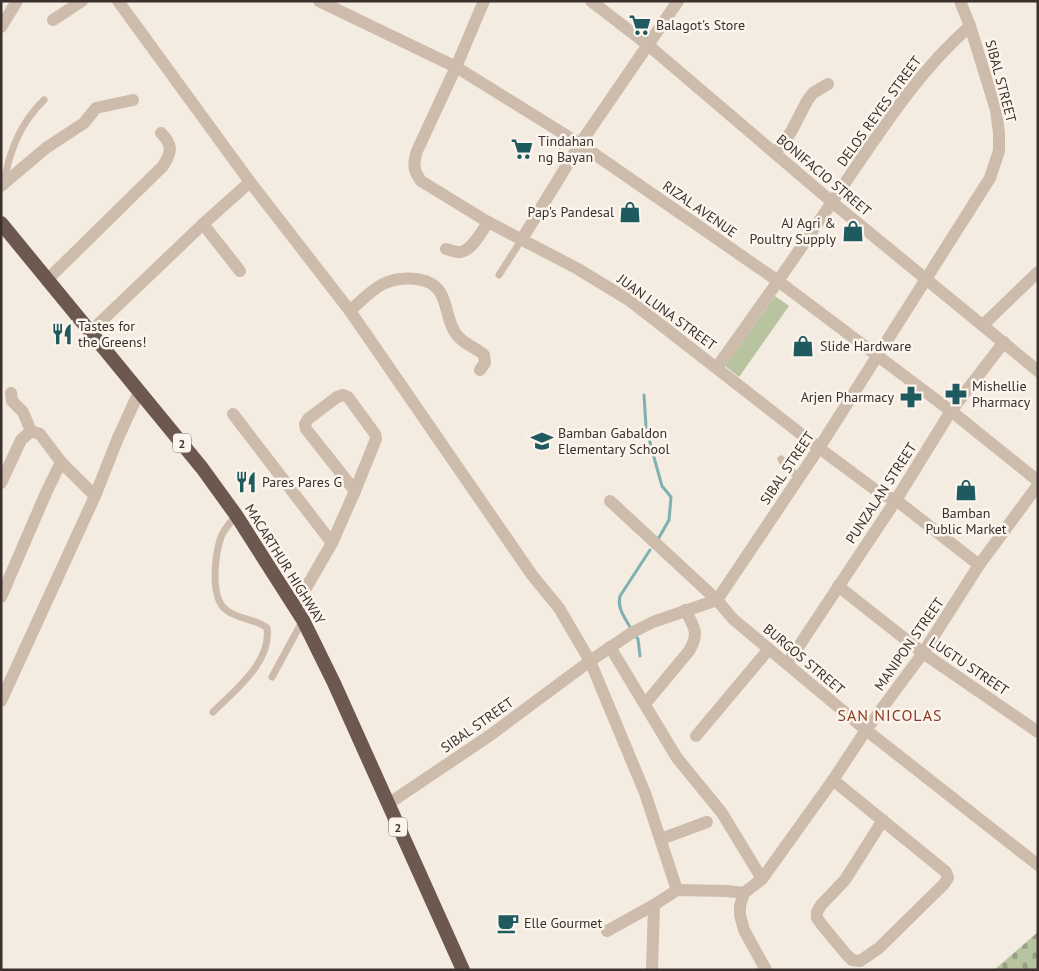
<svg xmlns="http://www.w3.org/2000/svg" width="1039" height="971" font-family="'PT Sans',sans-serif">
  <defs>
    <pattern id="cemetery-stones" width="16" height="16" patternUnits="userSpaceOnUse" patternTransform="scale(1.25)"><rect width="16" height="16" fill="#b8c4a0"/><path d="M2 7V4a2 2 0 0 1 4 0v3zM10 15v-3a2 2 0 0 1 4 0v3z" fill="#97a083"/></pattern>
  </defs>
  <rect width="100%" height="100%" fill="#f4ebe1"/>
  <polygon fill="#b8c4a0" points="775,296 789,306 739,377 725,366"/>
  <polygon fill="url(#cemetery-stones)" points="1038,932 1038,970 994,970"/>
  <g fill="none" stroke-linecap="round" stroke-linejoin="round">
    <g stroke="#7fb0b2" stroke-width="3">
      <polyline points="644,395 646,427 655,461 662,486 671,497 669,520 657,541"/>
      <path d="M630 627C624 616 617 608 620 596L650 550"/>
      <polyline points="635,635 638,639 640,656"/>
    </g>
    <g stroke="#cdbbac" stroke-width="7">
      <path d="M4 183C9 151 20 123 44 100"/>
      <polyline points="499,275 522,239"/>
      <polyline points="781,459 786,468 799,476"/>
      <polyline points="272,677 303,620"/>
      <path d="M213 712C234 691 272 662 267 628 255 618 237 620 225 609 210 596 215 554 221 537 224 529 231 522 236 515"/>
    </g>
    <g stroke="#cdbbac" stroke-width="12">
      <polyline points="118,1 250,182 350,311 532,575 559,608 590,661 645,793 677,890"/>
      <path d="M484 1 456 67 417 151C413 164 413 170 421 181L488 222 578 269 629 300 819 448 881 494 896 500 979 565"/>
      <polyline points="591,1 648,45 832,202 1038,371"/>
      <polyline points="53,20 82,1"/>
      <polyline points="1,27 17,1"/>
      <polyline points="775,153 791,132 807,101 813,93 828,84"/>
      <polyline points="1,186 46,148 84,123 96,108 133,100"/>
      <polyline points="203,224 240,271"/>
      <polyline points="522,239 580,144"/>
      <path d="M446 249C450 250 457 253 461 252 473 249 482 231 488 222"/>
      <path d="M47 280 163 166C172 152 173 145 161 133"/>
      <path d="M350 311C360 302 371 290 383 284 399 276 429 275 440 292 448 305 447 322 456 334 463 344 475 347 484 355L485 363 480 370"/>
      <polyline points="983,325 1038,272"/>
      <polyline points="90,332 203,224 250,182"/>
      <path d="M717 367C756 313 795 257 832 202 875 140 913 76 970 26"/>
      <polyline points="11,393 12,401 23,412 31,431"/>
      <polygon points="343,395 348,397 375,434 376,439 355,491 306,429 305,424 308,419 337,397"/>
      <polyline points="233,414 332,543"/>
      <polyline points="1,483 21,440 31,431 40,434 61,462 95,496"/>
      <polyline points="610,501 717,600 733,619 866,730 1038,865"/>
      <polyline points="838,586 923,653 1038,732"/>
      <polyline points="1,597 46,493 61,462"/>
      <polyline points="295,607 332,543 355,491"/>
      <polyline points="610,647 677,758 722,813 762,879"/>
      <polyline points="787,664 896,500 951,411 1004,342"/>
      <polyline points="1,701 95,496 118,438 139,392"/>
      <path d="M645 704 689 651C700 633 694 627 685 610"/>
      <polyline points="696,736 769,649"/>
      <polyline points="833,780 946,872 948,878 944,884 879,948 860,961 852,960 846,954 822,925 817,918 817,912 821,905 845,880 883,820"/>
      <polyline points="388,804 489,736 590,661 633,632 653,622 717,600 819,448 990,178 999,151 999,133 996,110 970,26 960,1"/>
      <polyline points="661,839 707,822"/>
      <polyline points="607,931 654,905 677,890 727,891 744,893"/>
      <polyline points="652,970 654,905"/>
      <polyline points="766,970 744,930 740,915 740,906 744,893 762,879 833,780 866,730 923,653 979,565 1038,485"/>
    </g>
    <g stroke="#cdbbac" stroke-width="12">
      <polyline points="319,1 456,67 580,144 778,281 951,411 1038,481"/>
      <polyline points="580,144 678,1"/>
    </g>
    <polyline stroke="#6c584f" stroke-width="14" points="1,223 202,468 236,515 303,620 334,683 463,970"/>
  </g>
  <defs>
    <g id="supermarket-bare" transform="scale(1.725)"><path d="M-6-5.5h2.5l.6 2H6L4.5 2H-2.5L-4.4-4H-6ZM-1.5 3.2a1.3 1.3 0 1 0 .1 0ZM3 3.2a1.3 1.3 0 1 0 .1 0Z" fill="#1f5a5e" stroke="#fbf5ee" stroke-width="2.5" paint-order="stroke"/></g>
    <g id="shop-bare" transform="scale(1.725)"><path d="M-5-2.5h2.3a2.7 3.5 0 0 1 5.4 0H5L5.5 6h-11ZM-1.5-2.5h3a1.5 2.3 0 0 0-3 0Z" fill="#1f5a5e" stroke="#fbf5ee" stroke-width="2.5" paint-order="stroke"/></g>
    <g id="restaurant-bare" transform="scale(1.725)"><path d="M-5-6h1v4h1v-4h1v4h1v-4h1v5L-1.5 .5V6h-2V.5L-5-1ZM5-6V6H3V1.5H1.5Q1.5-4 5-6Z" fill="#1f5a5e" stroke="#fbf5ee" stroke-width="2.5" paint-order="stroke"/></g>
    <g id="pharmacy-bare" transform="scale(1.725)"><path d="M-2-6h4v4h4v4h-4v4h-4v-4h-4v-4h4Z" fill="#1f5a5e" stroke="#fbf5ee" stroke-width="2.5" paint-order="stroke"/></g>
    <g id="school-bare" transform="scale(1.725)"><path d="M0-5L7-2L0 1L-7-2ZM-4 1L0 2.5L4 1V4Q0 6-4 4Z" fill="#1f5a5e" stroke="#fbf5ee" stroke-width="2.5" paint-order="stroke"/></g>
    <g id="cafe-bare" transform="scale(1.725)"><path d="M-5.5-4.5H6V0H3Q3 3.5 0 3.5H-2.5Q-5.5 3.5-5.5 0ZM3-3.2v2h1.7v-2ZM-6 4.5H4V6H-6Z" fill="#1f5a5e" stroke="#fbf5ee" stroke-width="2.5" paint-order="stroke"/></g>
  </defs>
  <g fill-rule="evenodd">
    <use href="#supermarket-bare" x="640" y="25"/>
    <use href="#supermarket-bare" x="522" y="149"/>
    <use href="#shop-bare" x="630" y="212"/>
    <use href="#shop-bare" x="853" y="231"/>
    <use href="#restaurant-bare" x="62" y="334"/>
    <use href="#shop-bare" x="803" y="346"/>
    <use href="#pharmacy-bare" x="956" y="394"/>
    <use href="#pharmacy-bare" x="911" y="397"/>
    <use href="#school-bare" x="542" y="441"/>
    <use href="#restaurant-bare" x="246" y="482"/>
    <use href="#shop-bare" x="966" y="490"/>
    <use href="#cafe-bare" x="508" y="923"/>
  </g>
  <g text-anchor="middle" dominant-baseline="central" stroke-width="5" stroke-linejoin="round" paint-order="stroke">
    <g fill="#fbf5ee" stroke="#756b66" stroke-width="1">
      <rect x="173" y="433.5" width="18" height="19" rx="4"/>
      <rect x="389" y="817.5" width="18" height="19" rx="4"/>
    </g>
    <g font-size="12" font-weight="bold" fill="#3b302b">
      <text x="182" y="443">2</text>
      <text x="398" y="827">2</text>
    </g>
    <g font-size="14" fill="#3b302b" stroke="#fbf5ee" text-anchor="start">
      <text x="656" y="25">Balagot's Store</text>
      <text x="538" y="141">Tindahan<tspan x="538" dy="16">ng Bayan</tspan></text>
      <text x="614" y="212" text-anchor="end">Pap's Pandesal</text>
      <text x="836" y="223" text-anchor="end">AJ Agri &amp;<tspan x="836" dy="16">Poultry Supply</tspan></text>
      <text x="78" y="326">Tastes for<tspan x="78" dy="16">the Greens!</tspan></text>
      <text x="820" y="346">Slide Hardware</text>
      <text x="972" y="386">Mishellie<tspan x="972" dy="16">Pharmacy</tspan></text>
      <text x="894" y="397" text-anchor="end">Arjen Pharmacy</text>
      <text x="558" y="433">Bamban Gabaldon<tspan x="558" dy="16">Elementary School</tspan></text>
      <text x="262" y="482">Pares Pares G</text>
      <text x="966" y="513" text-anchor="middle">Bamban<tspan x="966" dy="16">Public Market</tspan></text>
      <text x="524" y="923">Elle Gourmet</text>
    </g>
    <g font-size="14" fill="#3b302b" stroke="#fbf5ee">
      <text transform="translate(1001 81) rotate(75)">SIBAL STREET</text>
      <text transform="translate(879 111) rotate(-54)">DELOS REYES STREET</text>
      <text transform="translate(824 175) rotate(40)">BONIFACIO STREET</text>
      <text transform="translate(700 209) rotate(35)">RIZAL AVENUE</text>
      <text transform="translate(667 312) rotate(36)">JUAN LUNA STREET</text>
      <text transform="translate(787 468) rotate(-56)">SIBAL STREET</text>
      <text transform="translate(881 493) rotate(-57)">PUNZALAN STREET</text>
      <text transform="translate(285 564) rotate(58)">MACARTHUR HIGHWAY</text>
      <text transform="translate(909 644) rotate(-55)">MANIPON STREET</text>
      <text transform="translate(804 659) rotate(40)">BURGOS STREET</text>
      <text transform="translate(969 666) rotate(34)">LUGTU STREET</text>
      <text transform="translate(477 725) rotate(-35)">SIBAL STREET</text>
    </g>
    <g font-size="16" letter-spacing="1" fill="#8c3b22" stroke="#fbf5ee">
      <text x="890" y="715">SAN NICOLAS</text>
    </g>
  </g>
  <rect width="1039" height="971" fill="none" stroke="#3b302b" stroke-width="5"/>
</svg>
